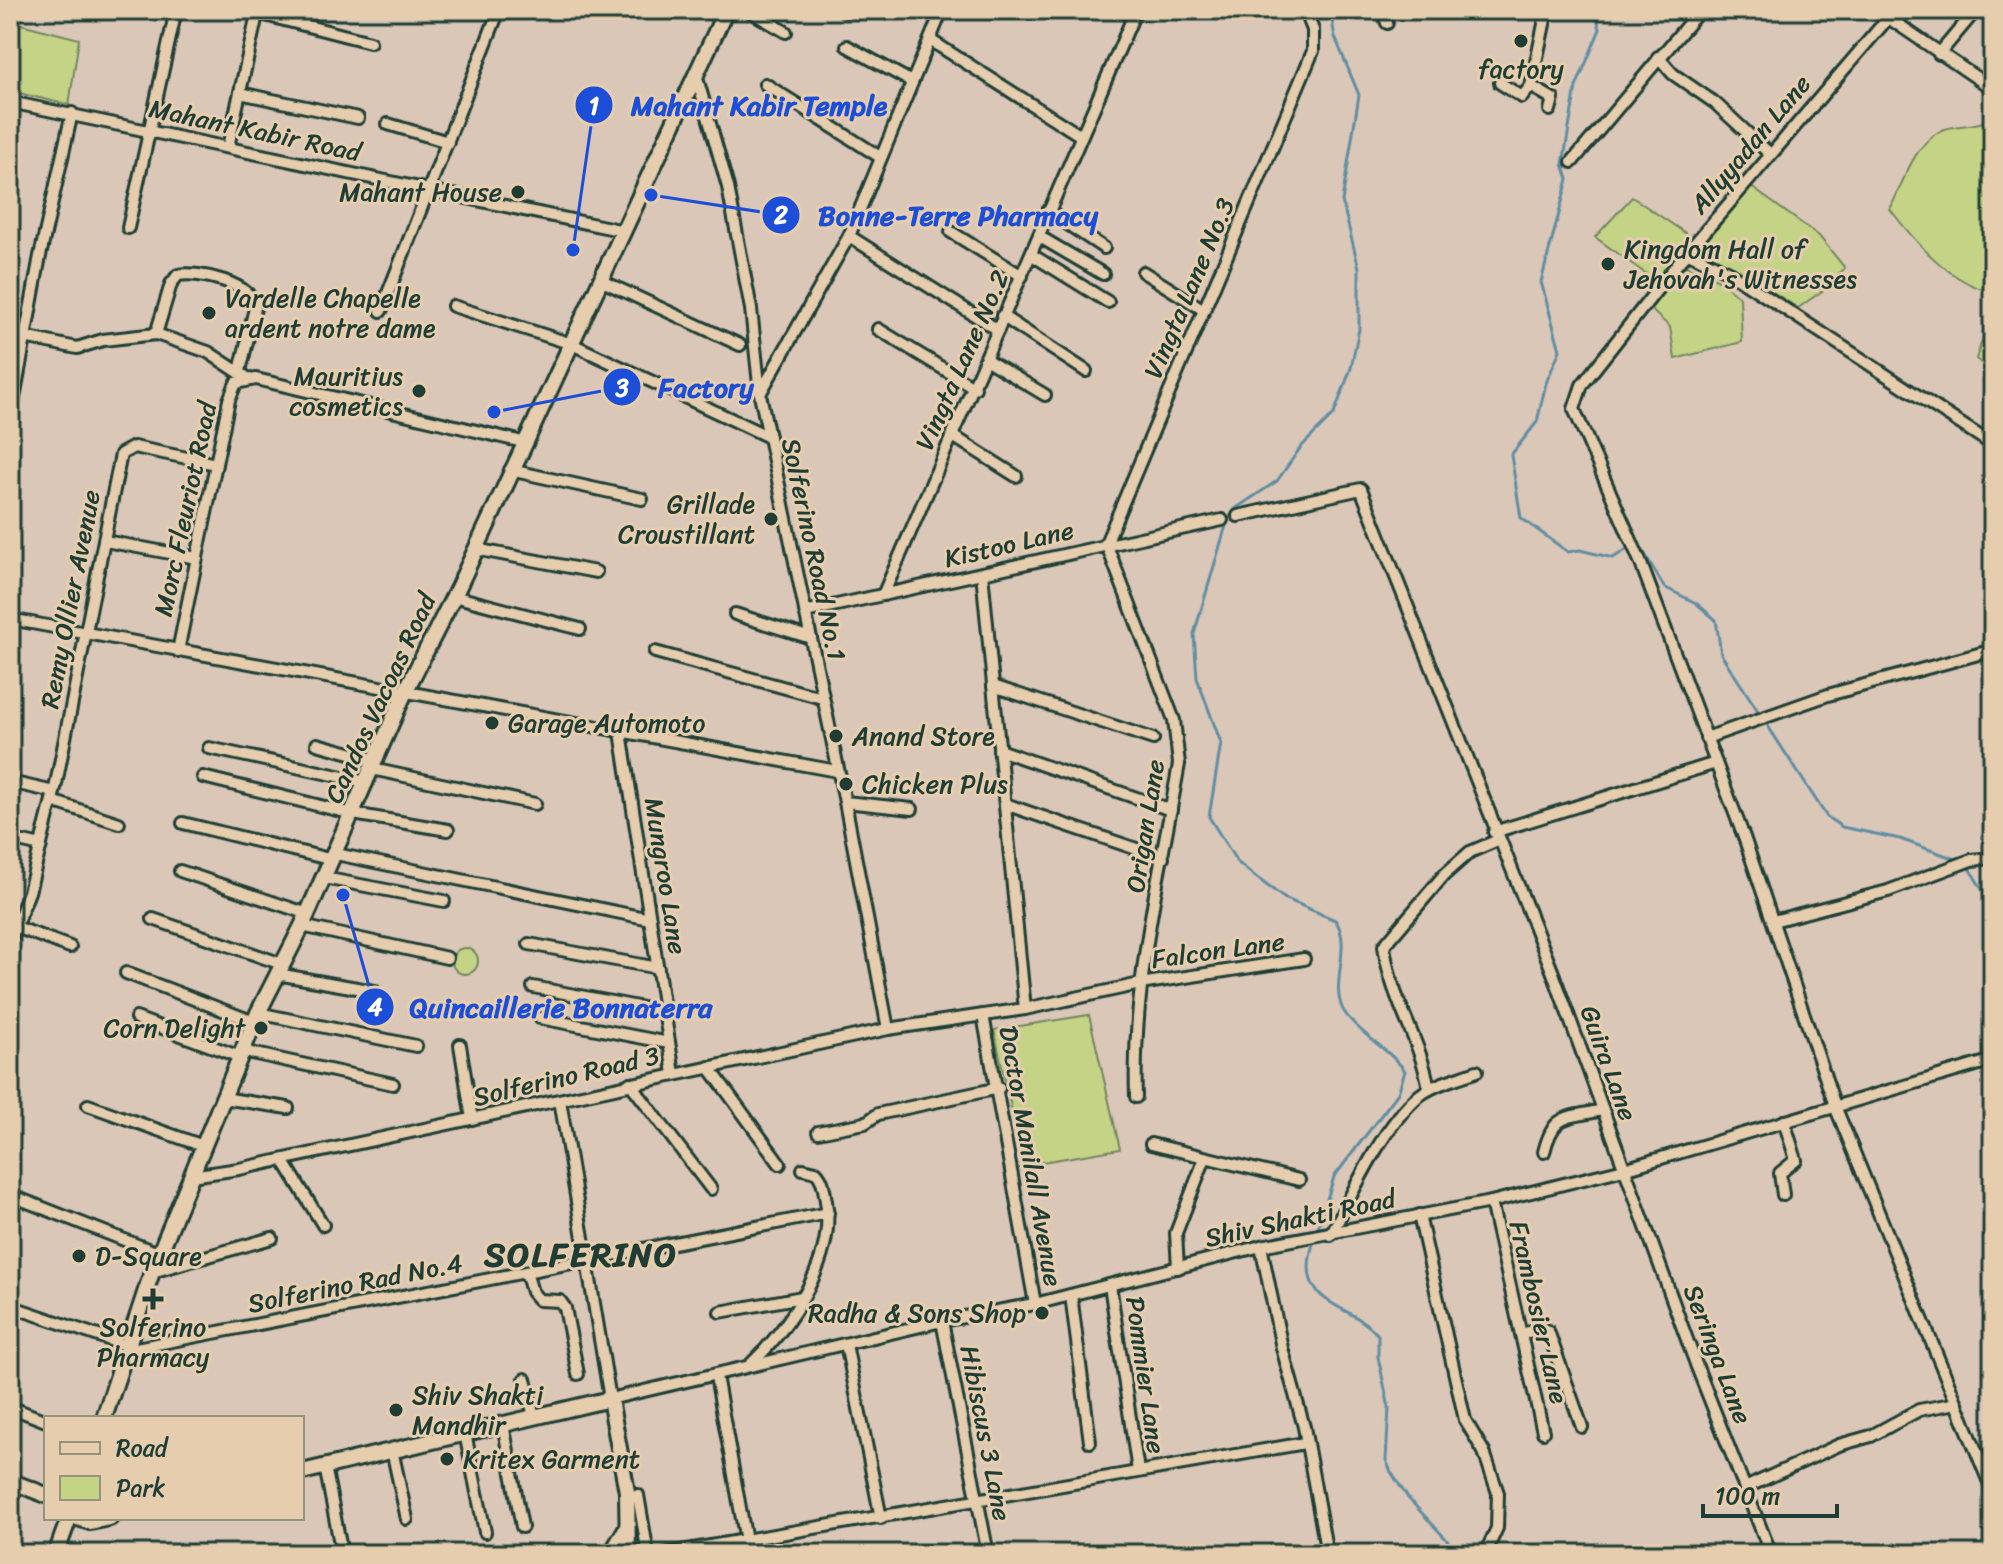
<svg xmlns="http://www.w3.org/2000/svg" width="2003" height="1564" font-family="Sriracha,sans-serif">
  <rect width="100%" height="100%" fill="#dbc7b8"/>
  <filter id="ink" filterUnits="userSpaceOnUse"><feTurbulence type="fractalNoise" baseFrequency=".0125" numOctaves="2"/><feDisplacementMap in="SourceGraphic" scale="16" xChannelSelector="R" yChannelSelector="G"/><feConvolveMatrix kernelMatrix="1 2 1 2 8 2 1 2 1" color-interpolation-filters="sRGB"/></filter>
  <g filter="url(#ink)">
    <g fill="#c5d387" stroke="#72885e" stroke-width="2">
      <polygon points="13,22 79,39 69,105 10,91"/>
      <path d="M1993 117V292C1951 284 1915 242 1890 209 1903 183 1913 146 1940 131 1956 123 1974 129 1993 117Z"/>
      <polygon points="1750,186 1819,236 1845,268 1825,289 1798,308 1700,248"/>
      <polygon points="1632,197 1694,239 1657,282 1595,237"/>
      <polygon points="1684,265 1719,280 1740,298 1742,342 1675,359 1670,327 1647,306"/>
      <polygon points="1993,324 1993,373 1976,359 1984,334"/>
      <circle cx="465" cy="961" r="13"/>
      <polygon points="1089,1015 1120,1149 1024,1165 994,1030"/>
    </g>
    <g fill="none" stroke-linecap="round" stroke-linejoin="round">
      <g stroke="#618ea2" stroke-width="3">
        <polyline points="1594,10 1600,29 1576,87 1563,164 1568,179 1541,282 1560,350 1546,383 1537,422 1511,455 1521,518 1568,552 1580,550 1613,558 1629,548"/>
        <polyline points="1637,549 1642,549 1664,587 1696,603 1716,620 1721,654 1827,817 1842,827 1900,839 1958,860"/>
        <polyline points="1968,866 1983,891 1993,890"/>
        <path d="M1317 1231 1334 1177 1398 1093 1405 1071C1389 1048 1361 1036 1345 1013 1327 987 1354 945 1335 920L1284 898 1257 878 1237 862 1209 817 1221 743 1197 678 1194 634 1227 522 1235 509 1277 481 1301 447 1334 414 1351 368 1359 329V268L1342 201 1359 95 1335 37 1330 10"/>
        <path d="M1315 1238C1290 1307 1348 1300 1378 1335V1357L1389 1408 1386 1460 1391 1472 1408 1498 1460 1554"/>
        <polyline points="1989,1494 1993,1503"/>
      </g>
      <g stroke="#1f3d34" stroke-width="16">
        <g id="minor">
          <polyline points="748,10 786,32"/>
          <polyline points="843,10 846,11"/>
          <polyline points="1382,10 1387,23"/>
          <polyline points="1547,10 1531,86 1553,99 1550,110"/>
          <polyline points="1877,10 1993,89"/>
          <polyline points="1895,10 1678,263 1582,385 1574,409 1640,561 1745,840 1835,1106 1993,1492"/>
          <polyline points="257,13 370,42"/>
          <polyline points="930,40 1081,136"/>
          <polyline points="847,46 912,82"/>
          <polyline points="1939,54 1976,10"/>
          <polyline points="1658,57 1673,74 1715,103 1770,154"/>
          <polyline points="697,78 728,187 751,309 760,394 845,802 888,1029"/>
          <polyline points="1500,83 1522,97 1531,86"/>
          <polyline points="765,84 880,157"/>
          <polyline points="240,93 358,118"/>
          <polyline points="10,102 624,231"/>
          <polyline points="388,124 448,142"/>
          <polyline points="228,147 258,10"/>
          <polyline points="1572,162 1700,10"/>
          <polyline points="1048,211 1104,248"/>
          <polyline points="128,228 176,10"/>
          <polyline points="951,232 1022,276"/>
          <polyline points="849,236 998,330"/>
          <polyline points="1040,237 1103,274"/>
          <polyline points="1686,252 1727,271 1993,445"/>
          <polyline points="1032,255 1108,302"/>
          <polyline points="1143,272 1204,310"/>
          <polyline points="600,280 740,345"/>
          <polyline points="453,306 572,344 769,437"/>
          <polyline points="381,311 499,10"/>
          <polyline points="1002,316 1086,371"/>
          <polyline points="878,329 975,388"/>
          <polyline points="10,334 77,348 103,340 156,334 208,352 249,379"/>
          <path d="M156 334 171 284 178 275C199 271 253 283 255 308L240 371"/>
          <polyline points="987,360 1045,395"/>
          <polyline points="761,392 849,236 942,10"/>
          <polyline points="10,420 40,256 72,113"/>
          <polyline points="953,436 1016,476"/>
          <polyline points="510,470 642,499"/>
          <polyline points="1238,516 1361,489 1553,973 1697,1367 1771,1554"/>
          <polyline points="105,541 197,558"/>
          <polyline points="1106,543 1313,51 1313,30 1305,10"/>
          <path d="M1106 543 1174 720 1179 764C1160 874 1132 985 1136 1097"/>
          <polyline points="475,549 596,572"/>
          <polyline points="982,573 1025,1009"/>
          <path d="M883 595C969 400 1051 205 1136 10"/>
          <polyline points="453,596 580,629"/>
          <polyline points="805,612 1222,520"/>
          <polyline points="735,614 811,638"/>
          <polyline points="10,619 837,771"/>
          <polyline points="178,651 229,400 236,383 256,379 523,442"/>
          <polyline points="655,652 822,698"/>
          <polyline points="993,686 1153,739"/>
          <polyline points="621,732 674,1074"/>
          <polyline points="1706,738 1828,695 1993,650"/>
          <polyline points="317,744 376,760"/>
          <polyline points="209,748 366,782"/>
          <polyline points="999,750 1171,810"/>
          <polyline points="372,769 535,804"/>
          <polyline points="203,777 353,814 448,830"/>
          <polyline points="10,782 54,792"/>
          <polyline points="52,801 119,823"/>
          <polyline points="845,802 912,809"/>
          <polyline points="1005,804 1163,858"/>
          <polyline points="183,823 333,860"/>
          <polyline points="1494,832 1716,763"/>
          <polyline points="10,839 41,846"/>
          <polyline points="336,854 650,919"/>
          <polyline points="180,871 308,914"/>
          <polyline points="324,878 444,901"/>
          <polyline points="153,919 282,964"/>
          <polyline points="1773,921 1888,891 1971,860 1993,858"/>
          <polyline points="302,926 447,958"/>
          <polyline points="16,927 70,947"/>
          <polyline points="10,941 29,892 56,784 121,454 134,447 216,464"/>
          <polyline points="529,944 658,968"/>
          <polyline points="126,973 254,1022"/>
          <polyline points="277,974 374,991"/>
          <polyline points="533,987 664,1012"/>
          <polyline points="258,1013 416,1046"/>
          <polyline points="983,1015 1035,1304"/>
          <polyline points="136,1018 240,1057"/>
          <polyline points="540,1018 669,1043"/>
          <polyline points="460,1045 472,1119"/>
          <polyline points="242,1051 393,1084"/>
          <polyline points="709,1067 780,1164"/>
          <polyline points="630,1083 711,1189"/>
          <path d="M1429 1089C1420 1036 1391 1002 1384 946L1444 875 1470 852 1498 840"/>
          <polyline points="223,1098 288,1108"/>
          <polyline points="560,1100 610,1399 942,1321 1035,1304 1261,1246 1491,1202 1624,1169 1993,1060"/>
          <polyline points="88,1105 203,1146"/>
          <polyline points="818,1132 865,1123 878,1114 999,1088"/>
          <polyline points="1151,1144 1299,1180"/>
          <path d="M1544 1152C1554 1112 1566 1119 1602 1110"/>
          <polyline points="283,1160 323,1225"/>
          <polyline points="191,1176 239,1169 888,1029 1025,1009 1140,984 1304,959"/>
          <polyline points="10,1195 160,1254"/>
          <polyline points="1783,1195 1780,1173 1796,1160 1784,1121"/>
          <polyline points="1491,1202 1543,1432"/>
          <polyline points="1419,1215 1465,1420 1484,1452 1498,1493 1497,1528 1485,1554"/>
          <path d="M1331 1235C1351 1195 1385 1122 1420 1095 1436 1083 1459 1078 1477 1071"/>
          <polyline points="1261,1246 1282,1348 1304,1427 1327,1554"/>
          <polyline points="1178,1268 1176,1233 1205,1158"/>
          <polyline points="152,1272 272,1238"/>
          <polyline points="526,1272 532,1292 539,1300 560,1301 565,1308 578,1374"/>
          <polyline points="1110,1285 1138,1471"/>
          <polyline points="1071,1295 1090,1442"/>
          <polyline points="10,1306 128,1346"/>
          <polyline points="720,1312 802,1297"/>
          <polyline points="942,1321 988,1554"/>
          <polyline points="1522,1334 1541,1328 1548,1331 1582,1427"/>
          <polyline points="846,1344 881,1518"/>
          <polyline points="126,1350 828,1213"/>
          <path d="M749 1366C790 1327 836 1260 826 1201 824 1191 824 1180 816 1172L803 1169"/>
          <polyline points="716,1376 746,1541"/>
          <polyline points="525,1379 534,1417"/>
          <polyline points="10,1407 46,1421"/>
          <polyline points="503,1424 522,1527"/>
          <polyline points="465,1433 485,1532"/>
          <polyline points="392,1450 407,1519"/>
          <polyline points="325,1466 342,1554"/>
          <polyline points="1745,1488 1839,1445 1871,1436 1919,1410 1957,1403"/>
          <polyline points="638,1495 648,1554"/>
          <polyline points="664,1554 1305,1443"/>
        </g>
      </g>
      <g stroke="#1f3d34" stroke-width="20">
        <g id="secondary">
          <polyline points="104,1418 152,1272 258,1013 302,926 405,692 458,588 726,10"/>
          <polyline points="302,1472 610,1399 627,1492 628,1554"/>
          <polyline points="10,1481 46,1495"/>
          <polyline points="78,1518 90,1522 110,1518"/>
          <polyline points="56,1554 69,1518"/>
          <polyline points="611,1554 627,1527"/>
        </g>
      </g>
      <use href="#minor" stroke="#e5cdae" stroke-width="10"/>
      <use href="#secondary" stroke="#e5cdae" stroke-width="14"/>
    </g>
  </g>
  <g fill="#1f3d34" stroke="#e5cdae" stroke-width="3">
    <circle cx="1521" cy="41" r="8"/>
    <circle cx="518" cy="192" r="8"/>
    <circle cx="1608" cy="264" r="8"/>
    <circle cx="209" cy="313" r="8"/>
    <circle cx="419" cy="391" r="8"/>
    <circle cx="771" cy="519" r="8"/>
    <circle cx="492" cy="723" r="8"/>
    <circle cx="836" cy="736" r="8"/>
    <circle cx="846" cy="784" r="8"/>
    <circle cx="261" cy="1028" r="8"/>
    <circle cx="79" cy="1256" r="8"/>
    <path d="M149 1287h8v8h8v8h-8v8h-8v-8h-8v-8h8z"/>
    <circle cx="1042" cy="1313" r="8"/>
    <circle cx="396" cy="1410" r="8"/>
    <circle cx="447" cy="1459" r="8"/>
  </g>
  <g text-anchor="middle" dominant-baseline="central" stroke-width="6" stroke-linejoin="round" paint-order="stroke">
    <g font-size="26" fill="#1f3d34" stroke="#e5cdae" text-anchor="start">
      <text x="1521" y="69" text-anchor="middle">factory</text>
      <text x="502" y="192" text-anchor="end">Mahant House</text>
      <text x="1624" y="249">Kingdom Hall of<tspan x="1624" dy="30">Jehovah's Witnesses</tspan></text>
      <text x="225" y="298">Vardelle Chapelle<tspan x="225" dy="30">ardent notre dame</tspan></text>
      <text x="403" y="376" text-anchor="end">Mauritius<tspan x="403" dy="30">cosmetics</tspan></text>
      <text x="755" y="504" text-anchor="end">Grillade<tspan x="755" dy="30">Croustillant</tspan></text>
      <text x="508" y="723">Garage Automoto</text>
      <text x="852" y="736">Anand Store</text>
      <text x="862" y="784">Chicken Plus</text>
      <text x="245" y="1028" text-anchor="end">Corn Delight</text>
      <text x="95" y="1256">D-Square</text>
      <text x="1026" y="1313" text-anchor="end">Radha &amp; Sons Shop</text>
      <text x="153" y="1327" text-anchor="middle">Solferino<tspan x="153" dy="30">Pharmacy</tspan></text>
      <text x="412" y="1395">Shiv Shakti<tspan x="412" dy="30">Mandhir</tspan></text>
      <text x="463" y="1459">Kritex Garment</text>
    </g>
    <g font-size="26" fill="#1f3d34" stroke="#e5cdae">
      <text transform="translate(255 130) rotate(12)">Mahant Kabir Road</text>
      <text transform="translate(1750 144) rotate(-50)">Allyyadan Lane</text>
      <text transform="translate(1189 288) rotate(-67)">Vingta Lane No.3</text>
      <text transform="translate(962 360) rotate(-66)">Vingta Lane No.2</text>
      <text transform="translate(185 509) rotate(-78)">Morc Fleuriot Road</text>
      <text transform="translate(1009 544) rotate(-13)">Kistoo Lane</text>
      <text transform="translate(814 549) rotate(78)">Solferino Road No.1</text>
      <text transform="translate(70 599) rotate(-79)">Remy Ollier Avenue</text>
      <text transform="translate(380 698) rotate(-65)">Candos Vacoas Road</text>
      <text transform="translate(1145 826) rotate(-81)">Origan Lane</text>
      <text transform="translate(666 876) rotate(81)">Mungroo Lane</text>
      <text transform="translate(1218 950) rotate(-8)">Falcon Lane</text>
      <text transform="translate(1609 1063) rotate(70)">Guira Lane</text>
      <text transform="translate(566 1076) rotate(-13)">Solferino Road 3</text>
      <text transform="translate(1031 1156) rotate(80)">Doctor Manilall Avenue</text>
      <text transform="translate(1300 1218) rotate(-12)">Shiv Shakti Road</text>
      <text transform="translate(355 1283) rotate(-11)">Solferino Rad No.4</text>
      <text transform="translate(1539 1312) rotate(77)">Frambosier Lane</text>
      <text transform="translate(1718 1354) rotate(69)">Seringa Lane</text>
      <text transform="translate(1146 1375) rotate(82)">Pommier Lane</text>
      <text transform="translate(986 1433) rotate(79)">Hibiscus 3 Lane</text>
    </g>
    <g font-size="34" font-weight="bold" letter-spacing="2" fill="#1f3d34" stroke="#e5cdae">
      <text x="581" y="1255">SOLFERINO</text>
    </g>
  </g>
  <path fill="none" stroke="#1d4ed8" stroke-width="3" d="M573 250L594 105M651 195L781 215M494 412L622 387M343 895L375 1007"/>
  <g fill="#1d4ed8" stroke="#e5cdae" stroke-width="3">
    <circle cx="573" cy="250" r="8"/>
    <circle cx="651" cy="195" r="8"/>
    <circle cx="494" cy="412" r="8"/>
    <circle cx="343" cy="895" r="8"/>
    <circle cx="594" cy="105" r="20"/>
    <circle cx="781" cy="215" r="20"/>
    <circle cx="622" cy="387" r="20"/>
    <circle cx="375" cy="1007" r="20"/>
  </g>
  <g font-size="24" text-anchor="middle" font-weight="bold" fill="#fff">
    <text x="594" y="114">1</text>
    <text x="781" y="223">2</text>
    <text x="622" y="396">3</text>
    <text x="375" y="1015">4</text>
  </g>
  <g font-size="28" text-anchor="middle" font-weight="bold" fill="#1d4ed8" stroke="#e5cdae" stroke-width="6" stroke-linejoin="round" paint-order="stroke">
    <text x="759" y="115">Mahant Kabir Temple</text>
    <text x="958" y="225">Bonne-Terre Pharmacy</text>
    <text x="706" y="397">Factory</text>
    <text x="561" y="1017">Quincaillerie Bonnaterra</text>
  </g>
  <rect width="2003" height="1564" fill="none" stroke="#e5cdae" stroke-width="40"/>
  <rect x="20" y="20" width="1963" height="1524" fill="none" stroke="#1f3d34" stroke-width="3" filter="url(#ink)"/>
  <rect x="44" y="1416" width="260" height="104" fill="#e5cdae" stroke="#96937d" stroke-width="2"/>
  <rect x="60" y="1442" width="40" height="12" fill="#e5cdae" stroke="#96937d" stroke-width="2"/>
  <text x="116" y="1456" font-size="24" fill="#1f3d34">Road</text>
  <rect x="60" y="1476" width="40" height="24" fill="#c5d387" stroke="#96937d" stroke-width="2"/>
  <text x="116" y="1496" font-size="24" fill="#1f3d34">Park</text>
  <path d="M1703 1504v12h134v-12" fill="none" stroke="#1f3d34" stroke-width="4"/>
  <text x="1715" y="1504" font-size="24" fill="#1f3d34" stroke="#e5cdae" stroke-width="6" paint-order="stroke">100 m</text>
</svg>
